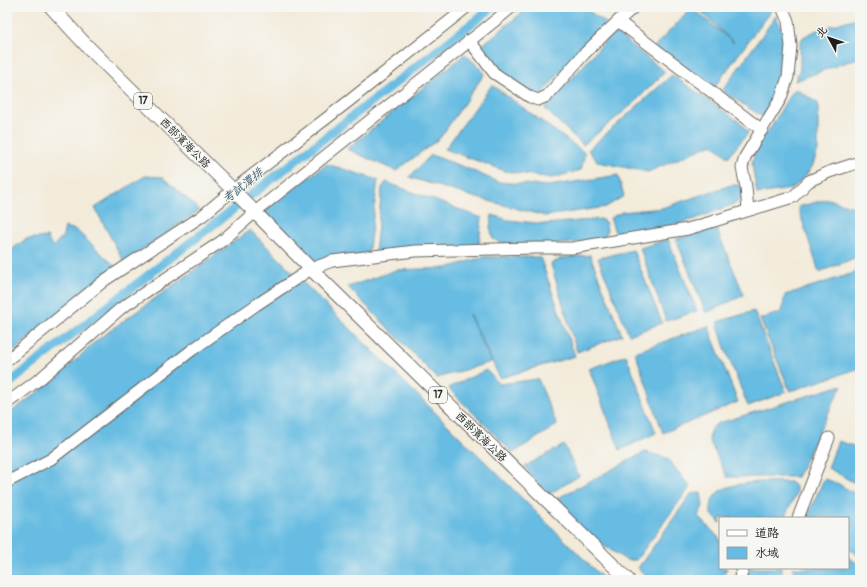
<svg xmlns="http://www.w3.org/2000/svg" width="867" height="587" font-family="Pangolin,'LXGW WenKai TC',sans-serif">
  <rect width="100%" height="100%" fill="#f6f6f2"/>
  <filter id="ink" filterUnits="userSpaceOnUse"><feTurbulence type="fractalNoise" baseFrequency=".025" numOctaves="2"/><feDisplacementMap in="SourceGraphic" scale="8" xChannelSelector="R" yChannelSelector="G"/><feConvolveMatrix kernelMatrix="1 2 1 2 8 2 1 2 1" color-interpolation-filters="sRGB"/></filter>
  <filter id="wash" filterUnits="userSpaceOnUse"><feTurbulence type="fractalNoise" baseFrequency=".012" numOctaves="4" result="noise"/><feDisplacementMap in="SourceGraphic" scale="16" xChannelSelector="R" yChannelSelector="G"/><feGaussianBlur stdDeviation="0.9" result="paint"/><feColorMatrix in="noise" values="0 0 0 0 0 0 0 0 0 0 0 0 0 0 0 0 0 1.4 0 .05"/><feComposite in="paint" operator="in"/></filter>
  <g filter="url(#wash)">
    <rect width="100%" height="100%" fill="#f3ebda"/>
    <g fill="#66bce2" stroke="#416c7f">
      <polygon points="529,7 583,7 606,23 568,62 539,98 507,80 481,46"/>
      <polygon points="696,7 772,7 773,8 710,93 652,49 692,8 734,43"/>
      <path d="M776 16C779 23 784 32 785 40 789 68 775 92 763 117L722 91Z"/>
      <polygon points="860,17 860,57 795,81 800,69 800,43 803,37 817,30"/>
      <polygon points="614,31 665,72 633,104 583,145 545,109"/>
      <polygon points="465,54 485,73 440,138 396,171 347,149"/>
      <polygon points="672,75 741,123 748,133 728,157 712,144 648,172 598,162 588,150"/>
      <polygon points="492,85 585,153 581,170 552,178 505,171 445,149"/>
      <polygon points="796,89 818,103 818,151 812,167 802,180 791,189 757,194 752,164 756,145 772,126 790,94"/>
      <polygon points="431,155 464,167 498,182 549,186 618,175 624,196 606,207 545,216 470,196 409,177"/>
      <polygon points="327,164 378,180 368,256 318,264 262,212"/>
      <polygon points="145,176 162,177 200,210 124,262 95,208"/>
      <polygon points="386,182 482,218 478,250 375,253 382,188"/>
      <polygon points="731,185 745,185 749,194 734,204 695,219 657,230 616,235 610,218 622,212 662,208"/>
      <polygon points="828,199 860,209 860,256 819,272 798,207"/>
      <polygon points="492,215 508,220 545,224 601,219 606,223 607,232 602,240 546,245 501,243 493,239 490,227"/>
      <polygon points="65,227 76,230 115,266 7,357 7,253 26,239 47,237 52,247 63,236"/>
      <polygon points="716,228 744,295 706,313 676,239"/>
      <polygon points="250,230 605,580 7,580 7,415 57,378 97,340"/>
      <polygon points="668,239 697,311 666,321 640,248"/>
      <polygon points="633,250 662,323 629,335 598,258"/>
      <polygon points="590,255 622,335 577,352 551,264 562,258"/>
      <polygon points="483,257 540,257 575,356 500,378 469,314 491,362 437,378 348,287 396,270 447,268"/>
      <polygon points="860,271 860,368 790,391 760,319 782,312 785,295"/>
      <polygon points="754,311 786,392 748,406 726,351 717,322"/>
      <polygon points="708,326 738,402 663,433 635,352"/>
      <polygon points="626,355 656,433 620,450 589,369"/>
      <polygon points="486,370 500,384 538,379 557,425 513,453 448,388"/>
      <polygon points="842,385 797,477 727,477 709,440 710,431 716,424"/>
      <polygon points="838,441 860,448 860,486 828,468"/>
      <polygon points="564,445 579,476 549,494 531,476 525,466"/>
      <polygon points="645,452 667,458 690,487 636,560 626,560 590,537 554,500"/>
      <polygon points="824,479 837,483 860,497 860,557 848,548 848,518 807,517"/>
      <path d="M790 482 796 487V494L784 518H720V523L711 514C711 509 711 503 713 499 722 479 771 482 790 482Z"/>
      <polygon points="701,493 703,506 698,516 720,539 720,568 727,568 722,580 649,580 638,568 691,494"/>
      <polygon points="848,557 860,565 860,580 803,580 796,574 792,568 848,568"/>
      <polygon points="750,568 781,568 782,572 778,580 745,580"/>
    </g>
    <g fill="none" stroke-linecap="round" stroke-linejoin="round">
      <polyline stroke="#66bce2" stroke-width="9" points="7,385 493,7"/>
    </g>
  </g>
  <g filter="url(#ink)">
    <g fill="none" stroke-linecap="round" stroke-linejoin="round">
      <g stroke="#67645e" stroke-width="13">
        <g id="minor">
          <polyline points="634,7 618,21 762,130"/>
          <polyline points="469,40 494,73 530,97 538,100 547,96 584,54 618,21"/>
          <polyline points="748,210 746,187 742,168 745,157 781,98 788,77 791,46 788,21 782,7"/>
          <polyline points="7,360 105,280 202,216 233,190 349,101 467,7"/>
          <polyline points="7,403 41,378 120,309 222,241 255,212 512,7"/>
          <polyline points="7,482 51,459 192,350 256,305 311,269 332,261 415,251 536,248 572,248 688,229 793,197 809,181 829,172 860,162"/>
          <polyline points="798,518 829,438"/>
          <polyline points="739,580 744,568"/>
        </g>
      </g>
      <g stroke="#67645e" stroke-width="15">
        <polyline id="major" points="51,7 87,46 233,190 311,269 628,580"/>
      </g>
      <use href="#minor" stroke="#fff" stroke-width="11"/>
      <use href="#major" stroke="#fff" stroke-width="13"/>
    </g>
  </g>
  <g text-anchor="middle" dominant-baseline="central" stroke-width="3" stroke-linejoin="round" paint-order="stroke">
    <g fill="#f6f6f2" stroke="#5d5d5c" stroke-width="1">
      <rect x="134" y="93" width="18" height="16" rx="3"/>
      <rect x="429" y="387" width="18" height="16" rx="3"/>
    </g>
    <g font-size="10" font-weight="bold" fill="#1c1c1c">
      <text x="143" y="101">17</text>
      <text x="438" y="395">17</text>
    </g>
    <g font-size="11" fill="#1c1c1c" stroke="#f6f6f2">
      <text transform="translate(185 143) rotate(45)">西部濱海公路</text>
      <text transform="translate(481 437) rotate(44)">西部濱海公路</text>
    </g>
    <g font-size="12" font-style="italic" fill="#3a5c6b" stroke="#f6f6f2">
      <text transform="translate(243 186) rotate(-38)">考試潭排</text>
    </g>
  </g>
  <rect width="867" height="587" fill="none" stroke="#f6f6f2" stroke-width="24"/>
  <rect x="719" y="517" width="130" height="52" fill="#f6f6f2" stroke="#9f9f9c"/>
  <rect x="727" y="530" width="20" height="6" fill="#ffffff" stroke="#9f9f9c"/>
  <text x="755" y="537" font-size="12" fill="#1c1c1c">道路</text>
  <rect x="727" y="547" width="20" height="12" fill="#66bce2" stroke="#9f9f9c"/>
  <text x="755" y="557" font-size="12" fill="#1c1c1c">水域</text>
  <g transform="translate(829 38) rotate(310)" stroke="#f6f6f2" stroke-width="3" paint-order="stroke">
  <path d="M0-3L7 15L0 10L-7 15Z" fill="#1c1c1c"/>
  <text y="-6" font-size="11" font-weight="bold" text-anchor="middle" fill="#1c1c1c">北</text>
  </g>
</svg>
